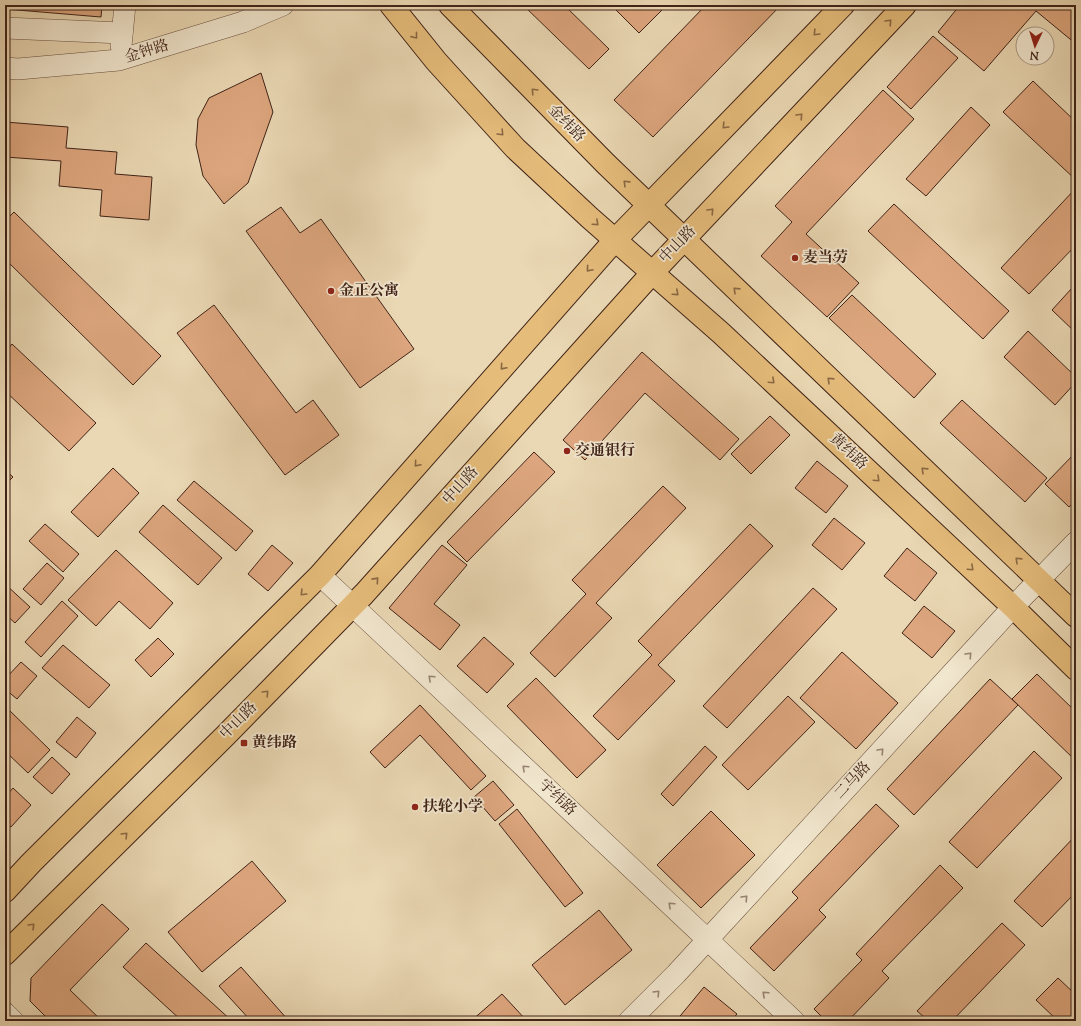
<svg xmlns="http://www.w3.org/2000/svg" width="1081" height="1026" font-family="'Sorts Mill Goudy','Noto Serif SC',serif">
  <rect width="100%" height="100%" fill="#ead8b4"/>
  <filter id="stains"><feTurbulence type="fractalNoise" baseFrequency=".005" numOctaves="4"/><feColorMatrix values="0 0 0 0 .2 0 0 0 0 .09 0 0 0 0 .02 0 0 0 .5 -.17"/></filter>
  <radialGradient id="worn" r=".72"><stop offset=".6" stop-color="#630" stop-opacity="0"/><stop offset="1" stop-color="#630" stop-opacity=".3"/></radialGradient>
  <g fill="#dda67e" stroke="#402318">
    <polygon points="5,5 102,5 101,17 5,9"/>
    <polygon points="523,5 564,5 609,49 589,69"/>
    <polygon points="611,5 667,5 639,33"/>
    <polygon points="706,5 781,5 653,137 614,100"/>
    <polygon points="960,5 1076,5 1076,44 1036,11 984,71 938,32"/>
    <polygon points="933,36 958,58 911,109 887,87"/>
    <polygon points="261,73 273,112 248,183 224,204 203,176 196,145 198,119 209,98"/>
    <polygon points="1033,81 1076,122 1076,180 1003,112"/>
    <polygon points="883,90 914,119 806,234 859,283 827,317 761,256 792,222 775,206"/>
    <polygon points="971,107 990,125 926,196 906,179"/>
    <polygon points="5,122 68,127 66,148 117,152 115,174 152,177 149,220 100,216 102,190 59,186 61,161 5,157"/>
    <polygon points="1076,188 1076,245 1029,294 1001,268"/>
    <polygon points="894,204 1009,311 983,339 868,231"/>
    <polygon points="281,207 300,233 321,219 414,349 360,388 246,231"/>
    <polygon points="14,212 161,356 133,385 5,259 5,221"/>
    <polygon points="1072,288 1076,291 1076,333 1052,310"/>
    <polygon points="852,295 936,374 914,398 829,318"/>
    <polygon points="214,305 296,413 313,400 339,435 285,475 177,333"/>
    <polygon points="1028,331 1076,377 1076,382 1055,405 1004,357"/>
    <polygon points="12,344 96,423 69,451 5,391 5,352"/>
    <polygon points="642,352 739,439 720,460 645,393 585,460 563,440"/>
    <polygon points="962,400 1047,478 1025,502 940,423"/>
    <polygon points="770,416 790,435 751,474 731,454"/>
    <polygon points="534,452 555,472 467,562 447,542"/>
    <polygon points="1076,452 1076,500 1069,507 1045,484"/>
    <polygon points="817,461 848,486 826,513 795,488"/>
    <polygon points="113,468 139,493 98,537 71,512"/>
    <polygon points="5,470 13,477 5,485"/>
    <polygon points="194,481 253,531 236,551 177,500"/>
    <polygon points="663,486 686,508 596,603 612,618 555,677 530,653 586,594 572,580"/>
    <polygon points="163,505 222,558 198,585 139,532"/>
    <polygon points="834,518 865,543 842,570 812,545"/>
    <polygon points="45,524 79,554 63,572 29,541"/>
    <polygon points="750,524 773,546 658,665 675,681 618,740 593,716 652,655 638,641"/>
    <polygon points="272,545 293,563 268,591 248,574"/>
    <polygon points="442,545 467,565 434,604 460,625 440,650 389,608"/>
    <polygon points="907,548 937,573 915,601 884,576"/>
    <polygon points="116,550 173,603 150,629 119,601 96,626 68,600"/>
    <polygon points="47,563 64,578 41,605 23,589"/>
    <polygon points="5,584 30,607 15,623 5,614"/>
    <polygon points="813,588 837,609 727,728 703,706"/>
    <polygon points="62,601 78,616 41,657 25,642"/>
    <polygon points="924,606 955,631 932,658 902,633"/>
    <polygon points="484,637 514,664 487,693 457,666"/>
    <polygon points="158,638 174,654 151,677 135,660"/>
    <polygon points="63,645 110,685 89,708 42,668"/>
    <polygon points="842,652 898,703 856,749 800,698"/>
    <polygon points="21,662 37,676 17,699 5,689 5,679"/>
    <polygon points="1037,674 1076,712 1076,761 1012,699"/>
    <polygon points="536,678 606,750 577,778 507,706"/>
    <polygon points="990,679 1018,705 914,815 887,789"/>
    <polygon points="788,696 815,722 748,790 722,765"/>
    <polygon points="420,705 486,776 471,790 420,735 385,768 370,752"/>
    <polygon points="7,708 50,750 28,773 5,751 5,710"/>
    <polygon points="77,717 96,733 76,758 56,742"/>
    <polygon points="705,746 717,757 673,806 661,794"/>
    <polygon points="1034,751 1062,778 977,868 949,842"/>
    <polygon points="52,757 70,774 52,794 33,777"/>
    <polygon points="493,781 514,805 495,821 474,797"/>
    <polygon points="13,788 31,805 11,827 5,822 5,797"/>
    <polygon points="876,804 899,826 819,910 826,917 774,971 750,948 798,898 792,892"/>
    <polygon points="517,809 583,893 565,907 499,824"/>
    <polygon points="711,811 755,855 701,908 657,865"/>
    <polygon points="1076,835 1076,892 1042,927 1014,901"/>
    <polygon points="252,861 286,901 202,972 168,932"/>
    <polygon points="940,865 963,888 882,971 889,978 848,1021 826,1021 814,1009 862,960 856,954"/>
    <polygon points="102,904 129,929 70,990 102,1021 50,1021 30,1001 31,978"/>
    <polygon points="599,910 632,950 565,1005 532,965"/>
    <polygon points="1002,923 1025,945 952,1021 920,1021 924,1017 917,1011"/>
    <polygon points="146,943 232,1021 182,1021 123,967"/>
    <polygon points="241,967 289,1021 251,1021 219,986"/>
    <polygon points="1058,978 1076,995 1076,1021 1058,1021 1036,1000"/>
    <polygon points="704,987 737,1014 731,1021 676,1021"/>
    <polygon points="502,994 527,1021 471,1021"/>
  </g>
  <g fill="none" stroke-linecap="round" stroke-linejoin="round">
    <g stroke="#6a503f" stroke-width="22">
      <g id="minor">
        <polyline points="5,28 122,33"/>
        <polyline points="121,46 125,5"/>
        <polyline points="5,68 18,69 119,60 243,22 283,5"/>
        <polyline points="320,575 794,1021"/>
        <polyline points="5,1013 13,1021"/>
        <polyline points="629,1021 676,974 1013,607 1076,542"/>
      </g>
    </g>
    <g stroke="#402318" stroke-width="24">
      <g id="major">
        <polyline points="391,5 436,61 515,148 590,218 721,333 1013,607 1076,669"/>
        <polyline points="450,5 606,164 1076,616"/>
        <polyline points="5,891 31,863 320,575 615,240 843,5"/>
        <polyline points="5,954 225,736 364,594 653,272 905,5"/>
      </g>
    </g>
    <use href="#minor" stroke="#f1e6ce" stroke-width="21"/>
    <use href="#major" stroke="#e5bc7a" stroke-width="22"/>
  </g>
  <defs><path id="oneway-chevron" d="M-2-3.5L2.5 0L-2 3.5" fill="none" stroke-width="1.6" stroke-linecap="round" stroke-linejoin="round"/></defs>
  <g stroke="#8a6844">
    <use href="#oneway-chevron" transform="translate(889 22) rotate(-47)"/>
    <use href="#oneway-chevron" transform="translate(816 33) rotate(134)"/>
    <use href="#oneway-chevron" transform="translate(415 36) rotate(51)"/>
    <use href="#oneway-chevron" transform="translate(534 91) rotate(-134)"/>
    <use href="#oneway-chevron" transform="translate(800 116) rotate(-47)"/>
    <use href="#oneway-chevron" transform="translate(725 126) rotate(134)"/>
    <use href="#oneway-chevron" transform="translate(501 133) rotate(46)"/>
    <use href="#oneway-chevron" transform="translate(626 183) rotate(-136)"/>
    <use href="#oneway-chevron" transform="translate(711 211) rotate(-47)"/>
    <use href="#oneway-chevron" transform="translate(596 223) rotate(42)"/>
    <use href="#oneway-chevron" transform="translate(589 269) rotate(131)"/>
    <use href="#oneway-chevron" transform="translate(736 290) rotate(-136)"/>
    <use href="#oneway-chevron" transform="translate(676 293) rotate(42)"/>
    <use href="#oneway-chevron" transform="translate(503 367) rotate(131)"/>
    <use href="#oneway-chevron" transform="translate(830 380) rotate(-136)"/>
    <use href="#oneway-chevron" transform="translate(772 381) rotate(43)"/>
    <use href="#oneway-chevron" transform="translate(417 464) rotate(131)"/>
    <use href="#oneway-chevron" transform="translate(924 470) rotate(-136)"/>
    <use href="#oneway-chevron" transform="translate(877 479) rotate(43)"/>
    <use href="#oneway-chevron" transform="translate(1018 560) rotate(-136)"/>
    <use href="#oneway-chevron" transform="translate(971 568) rotate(43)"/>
    <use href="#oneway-chevron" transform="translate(376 580) rotate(-48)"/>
    <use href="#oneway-chevron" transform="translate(303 593) rotate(135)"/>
    <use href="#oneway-chevron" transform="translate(266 693) rotate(-46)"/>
    <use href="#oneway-chevron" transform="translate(125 835) rotate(-45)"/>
    <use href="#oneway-chevron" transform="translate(32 926) rotate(-45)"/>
  </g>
  <g stroke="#988473">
    <use href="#oneway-chevron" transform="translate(969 655) rotate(-47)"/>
    <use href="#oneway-chevron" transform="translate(431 678) rotate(-137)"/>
    <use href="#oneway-chevron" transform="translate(881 751) rotate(-47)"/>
    <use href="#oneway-chevron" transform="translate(525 768) rotate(-137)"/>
    <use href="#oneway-chevron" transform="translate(745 898) rotate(-47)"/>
    <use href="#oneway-chevron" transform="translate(671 905) rotate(-137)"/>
    <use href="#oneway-chevron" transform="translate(657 993) rotate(-46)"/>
    <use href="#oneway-chevron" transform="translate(765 994) rotate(-137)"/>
  </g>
  <g fill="#8f2418" stroke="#f1e6ce" stroke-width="1.5">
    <circle cx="795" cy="258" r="4"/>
    <circle cx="331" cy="291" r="4"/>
    <circle cx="567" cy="451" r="4"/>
    <rect x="240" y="739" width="8" height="8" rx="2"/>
    <circle cx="415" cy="807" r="4"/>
  </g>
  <g text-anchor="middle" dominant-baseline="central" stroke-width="3.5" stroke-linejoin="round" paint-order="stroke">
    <g font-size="15" fill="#402318" stroke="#f1e6ce">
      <text transform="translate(147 52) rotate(-17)">金钟路</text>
      <text transform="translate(566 124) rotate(46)">金纬路</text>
      <text transform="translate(678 245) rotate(-46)">中山路</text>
      <text transform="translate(848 452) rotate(43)">黄纬路</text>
      <text transform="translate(461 486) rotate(-48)">中山路</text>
      <text transform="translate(239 721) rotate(-45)">中山路</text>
      <text transform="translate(853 781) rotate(-47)">二马路</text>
      <text transform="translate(557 798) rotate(43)">宇纬路</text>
    </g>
    <g font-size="15" font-weight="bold" fill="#402318" stroke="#f1e6ce" text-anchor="start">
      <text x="803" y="258">麦当劳</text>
      <text x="339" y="291">金正公寓</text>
      <text x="575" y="451">交通银行</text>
      <text x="252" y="743">黄纬路</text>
      <text x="423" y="807">扶轮小学</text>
    </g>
  </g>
  <rect width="1081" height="1026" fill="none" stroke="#ead8b4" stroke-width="20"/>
  <rect x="6" y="6" width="1069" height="1014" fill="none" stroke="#402318" stroke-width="2"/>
  <rect x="10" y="10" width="1061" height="1006" fill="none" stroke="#402318"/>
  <g transform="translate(1035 46) rotate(184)"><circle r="19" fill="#f1e6ce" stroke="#aa9885"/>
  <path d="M0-3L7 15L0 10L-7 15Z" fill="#8f2418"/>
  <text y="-6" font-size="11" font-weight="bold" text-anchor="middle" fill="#402318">N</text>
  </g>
  <rect width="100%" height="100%" filter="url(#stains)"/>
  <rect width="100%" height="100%" fill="url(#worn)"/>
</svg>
